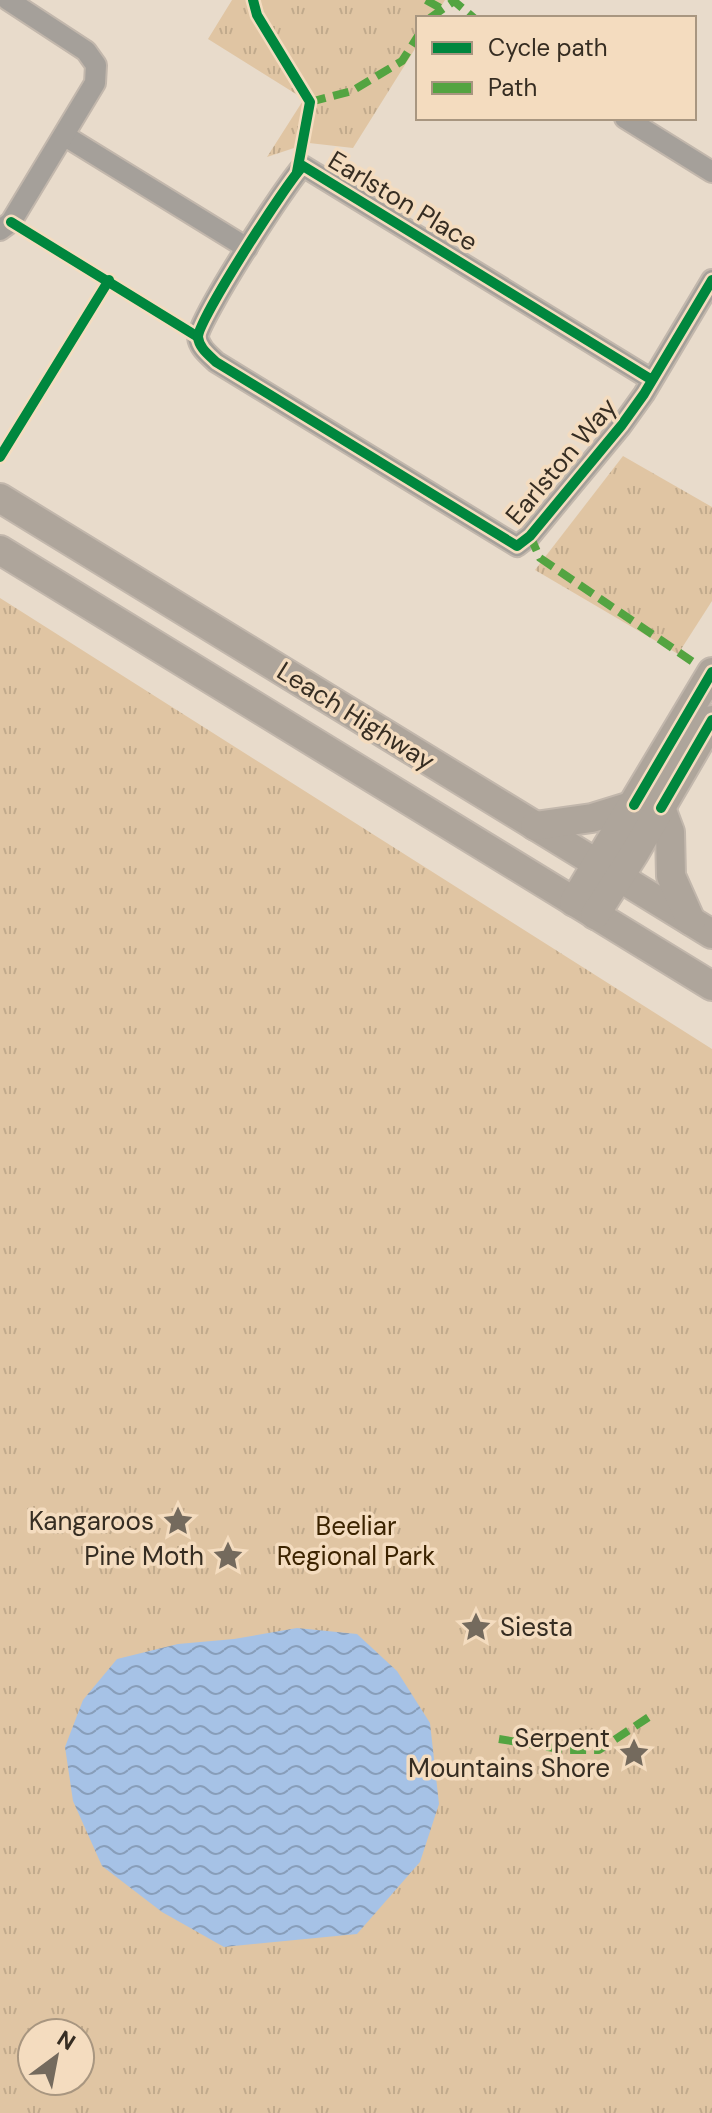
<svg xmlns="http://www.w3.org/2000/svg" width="712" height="2113" font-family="'DM Sans',sans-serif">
  <defs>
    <pattern id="park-tufts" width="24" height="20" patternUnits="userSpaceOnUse" patternTransform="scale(2)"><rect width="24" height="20" fill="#e0c5a3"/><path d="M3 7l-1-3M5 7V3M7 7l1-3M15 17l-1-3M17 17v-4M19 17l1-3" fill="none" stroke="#c1aa8c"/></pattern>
    <pattern id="water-waves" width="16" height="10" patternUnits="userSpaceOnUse" patternTransform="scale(2)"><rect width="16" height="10" fill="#a6c2e6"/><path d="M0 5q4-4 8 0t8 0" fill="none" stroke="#889eba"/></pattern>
  </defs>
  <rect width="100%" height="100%" fill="#e8dbcb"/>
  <g fill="url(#park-tufts)" fill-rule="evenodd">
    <polygon points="232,0 445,0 434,18 418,18 418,44 353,148 309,143 267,157 304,99 208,39"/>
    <polygon points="623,456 712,507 712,601 678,654 535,570"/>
    <path d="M0 598 712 1049V2113H0ZM32 2033H80V2081H32Z"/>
  </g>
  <polygon fill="url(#water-waves)" points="297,1628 357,1634 397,1671 430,1723 439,1804 420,1862 357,1934 224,1947 162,1912 102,1866 73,1801 65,1747 83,1700 117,1659 178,1644 234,1639"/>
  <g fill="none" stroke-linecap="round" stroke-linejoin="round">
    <g stroke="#c2b7ac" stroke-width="24">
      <g id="minor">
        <polyline points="625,118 712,172"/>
        <polyline points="65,136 247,248"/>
        <polyline points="0,230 11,222 95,83 96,65 86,51 8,0"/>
        <path d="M652 380 303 166C287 182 198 320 198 337 199 348 209 355 216 362L517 546 530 536 621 426 644 394 712 280"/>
      </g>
    </g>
    <g stroke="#c2b7ac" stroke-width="32">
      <g id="highway">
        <polyline points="0,498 712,934"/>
        <polyline points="0,550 712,986"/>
        <polyline points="661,808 670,832 671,876 691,921"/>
        <polyline points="535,826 592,818 634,805"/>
        <polyline points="574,902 712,672"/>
        <polyline points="595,915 634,854 712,720"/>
      </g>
    </g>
    <use href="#minor" stroke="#a5a09a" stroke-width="20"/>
    <use href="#highway" stroke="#aea59b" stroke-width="28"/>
    <g stroke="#53a441" stroke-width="8" stroke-dasharray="16 8" stroke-linecap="butt">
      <polyline points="426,0 442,9"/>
      <polyline points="430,18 454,1 474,18"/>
      <polyline points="310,102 352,91 402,61 418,36"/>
      <polyline points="530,536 540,558 696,664"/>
      <polyline points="499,1739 566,1750 599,1750 655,1713"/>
    </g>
    <g stroke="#f4dcbf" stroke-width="15">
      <g id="cycleway">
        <polyline points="253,0 257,15 310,102 297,172"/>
        <polyline points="11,222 198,337"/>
        <path d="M652 380 303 166C287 182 198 320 198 337 199 348 209 355 216 362L517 546 530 536 621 426 644 394 712 280"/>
        <polyline points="0,457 109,280"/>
        <polyline points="634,805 712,672"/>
        <polyline points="661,808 712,720"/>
      </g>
    </g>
    <use href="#cycleway" stroke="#00873e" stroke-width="10"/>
  </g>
  <defs>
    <g id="sight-bare" transform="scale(2.4)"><path d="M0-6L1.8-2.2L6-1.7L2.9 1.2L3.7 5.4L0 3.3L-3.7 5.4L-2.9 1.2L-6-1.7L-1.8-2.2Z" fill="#746a5d" stroke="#f4dcbf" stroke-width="2.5" paint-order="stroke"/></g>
  </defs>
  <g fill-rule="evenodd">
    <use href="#sight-bare" x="178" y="1521"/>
    <use href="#sight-bare" x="228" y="1556"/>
    <use href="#sight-bare" x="476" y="1627"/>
    <use href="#sight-bare" x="634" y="1753"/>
  </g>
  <g text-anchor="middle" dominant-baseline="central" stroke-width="7" stroke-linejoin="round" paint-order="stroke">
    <g font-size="26" fill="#362d22" stroke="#f4dcbf">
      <text transform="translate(403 201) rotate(31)">Earlston Place</text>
      <text transform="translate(561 461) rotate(-50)">Earlston Way</text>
      <text transform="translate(356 716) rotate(32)">Leach Highway</text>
    </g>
    <g font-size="26" fill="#362d22" stroke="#f4dcbf" text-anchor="end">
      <text x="154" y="1521">Kangaroos</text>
      <text x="204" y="1556">Pine Moth</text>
      <text x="500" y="1627" text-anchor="start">Siesta</text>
      <text x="610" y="1738">Serpent<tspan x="610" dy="30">Mountains Shore</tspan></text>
    </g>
    <g font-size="26" fill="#3b2300" stroke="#f4dcbf">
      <text x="356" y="1526">Beeliar<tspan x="356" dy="30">Regional Park</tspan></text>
    </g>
  </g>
  <rect x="416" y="16" width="280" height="104" fill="#f4dcbf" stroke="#a89680" stroke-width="2"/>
  <rect x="432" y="42" width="40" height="12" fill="#00873e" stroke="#a89680" stroke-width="2"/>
  <text x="488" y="56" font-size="24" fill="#362d22">Cycle path</text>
  <rect x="432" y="82" width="40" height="12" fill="#53a441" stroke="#a89680" stroke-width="2"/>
  <text x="488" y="96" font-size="24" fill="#362d22">Path</text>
  <g transform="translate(56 2057) rotate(32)"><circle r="38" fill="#f4dcbf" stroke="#a89680" stroke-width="2"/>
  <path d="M0-6L14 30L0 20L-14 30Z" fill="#746a5d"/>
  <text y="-12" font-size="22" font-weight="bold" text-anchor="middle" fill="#362d22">N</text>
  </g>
</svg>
